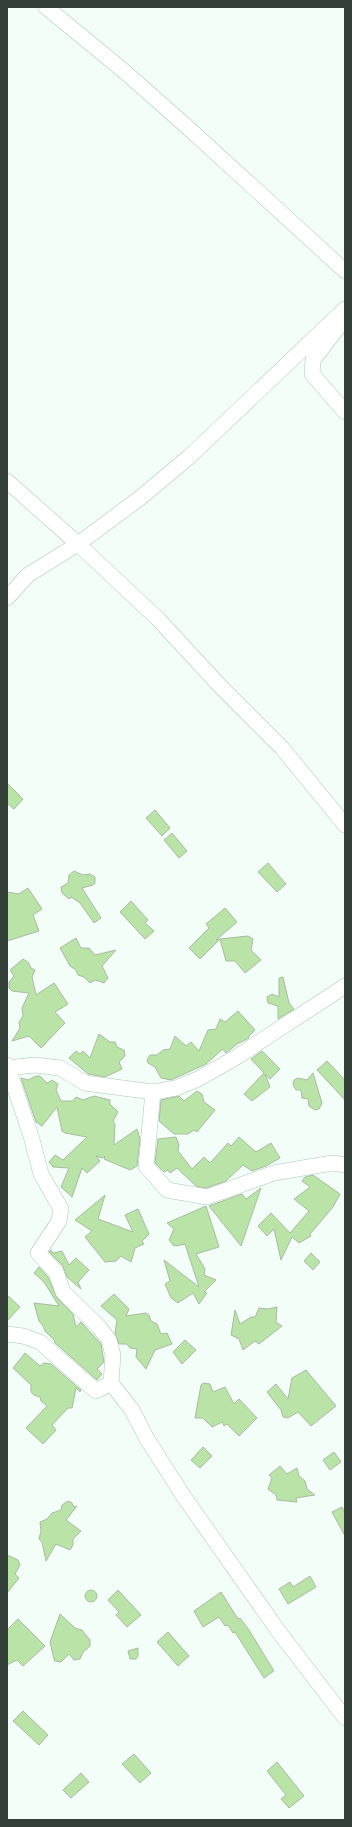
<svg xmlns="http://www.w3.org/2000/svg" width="352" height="1827" font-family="Bitter,serif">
  <rect width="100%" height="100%" fill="#f2fef7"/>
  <g fill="#b9e3a7" stroke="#aabba3">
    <polygon points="7,783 23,799 14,809 7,803"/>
    <polygon points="155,810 170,828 162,836 146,818"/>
    <polygon points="172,833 187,851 179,858 164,840"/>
    <polygon points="268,863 286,884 277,892 258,872"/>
    <polygon points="74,871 83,875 90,874 95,877 95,883 93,885 82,888 101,918 94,923 80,903 71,897 69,899 62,893 61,887 68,883 69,875"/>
    <polygon points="28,888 42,909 33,915 39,931 7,941 7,892 19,894"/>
    <polygon points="131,901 148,920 145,923 154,931 145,939 120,912"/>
    <polygon points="225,908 237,922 216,940 220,939 200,959 189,948 209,928 206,924"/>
    <polygon points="248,936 253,939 251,950 261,960 245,973 235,961 226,961 220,939"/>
    <polygon points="76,938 81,948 89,948 95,955 116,950 102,966 108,978 104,983 95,980 90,983 84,977 78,975 76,970 70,966 60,948"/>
    <polygon points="23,959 28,962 31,968 35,970 32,977 36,995 54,983 68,1004 55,1012 65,1023 41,1048 29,1036 12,1041 20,1028 19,1022 23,1016 22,1008 29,993 12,991 9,988 9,982 14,976 10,970"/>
    <polygon points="283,977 289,1003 294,1009 278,1019 278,1006 268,1003 267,997 272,994 279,997 279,978"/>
    <polygon points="238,1011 255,1030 248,1037 249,1038 237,1044 226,1053 223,1049 206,1064 171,1080 161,1078 155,1067 148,1063 147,1060 150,1055 157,1055 163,1050 170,1049 175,1036 186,1046 191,1042 199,1051 208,1030 216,1029 220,1019 225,1022"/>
    <polygon points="99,1034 110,1042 115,1042 117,1047 124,1050 125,1056 119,1062 122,1069 105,1077 88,1074 69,1058 76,1051 80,1054 83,1051 90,1058"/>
    <polygon points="262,1051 280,1069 270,1079 265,1074 270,1087 252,1101 244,1094 264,1073 251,1059"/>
    <polygon points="327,1061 345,1080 345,1100 317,1070"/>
    <polygon points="313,1073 322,1103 319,1109 315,1110 309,1106 308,1099 302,1098 301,1090 296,1090 293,1085 294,1080 298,1078 307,1080"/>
    <polygon points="36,1076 40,1076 47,1083 52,1080 58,1084 56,1090 61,1101 73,1101 76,1097 83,1100 94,1096 110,1100 110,1104 118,1112 113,1121 115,1124 114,1145 137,1129 140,1139 137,1166 130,1170 104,1159 105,1156 102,1158 96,1156 100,1161 87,1173 82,1168 72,1197 61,1187 69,1168 53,1167 49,1162 55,1155 63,1160 87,1137 65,1133 62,1131 57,1107 42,1126 36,1122 21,1078 28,1080"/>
    <polygon points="197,1091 202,1094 204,1102 215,1110 197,1132 194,1130 188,1134 174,1134 159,1121 161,1100 179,1096 184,1101"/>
    <polygon points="176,1137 179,1145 178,1151 192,1169 204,1157 210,1163 228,1143 231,1146 239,1137 256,1152 271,1143 280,1158 266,1166 252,1171 243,1165 226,1181 206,1188 196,1186 177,1168 170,1173 168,1170 164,1172 155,1163 158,1139"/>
    <polygon points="313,1175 340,1194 333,1207 310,1234 311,1236 299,1243 292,1237 281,1260 274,1229 267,1236 258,1226 271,1213 290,1233 309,1211 294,1199 310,1187 302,1181 305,1177"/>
    <polygon points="261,1188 241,1246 209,1206 242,1194 246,1199"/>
    <polygon points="105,1195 98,1219 133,1232 125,1215 138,1209 149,1234 142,1241 144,1244 135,1248 131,1262 121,1256 116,1261 105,1262 85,1237 92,1231 75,1220"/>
    <polygon points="206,1206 219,1247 196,1254 205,1269 204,1275 216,1280 204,1292 207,1293 199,1304 193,1293 178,1303 171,1298 165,1284 170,1281 164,1260 199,1287 185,1244 176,1246 173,1245 169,1240 174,1229 167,1223"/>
    <polygon points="51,1250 53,1253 62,1251 69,1265 76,1258 89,1270 78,1282 81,1289 67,1277 63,1266 49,1252"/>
    <polygon points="311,1253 320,1262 313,1270 304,1261"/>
    <polygon points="39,1267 48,1277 57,1298 73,1314 76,1327 81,1322 101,1344 104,1362 97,1369 102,1374 97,1380 54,1342 55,1341 45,1331 43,1326 39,1321 34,1303 59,1306 44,1282 34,1273"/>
    <polygon points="114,1294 129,1309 126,1316 146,1313 149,1315 151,1321 157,1324 161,1334 167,1333 172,1344 155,1350 146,1369 136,1357 137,1349 130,1348 127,1344 119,1344 115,1333 117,1320 101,1306"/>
    <polygon points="7,1295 20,1307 7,1321"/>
    <polygon points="277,1307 276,1322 282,1326 259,1344 255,1341 243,1350 239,1339 231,1335 235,1310 240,1324 251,1317 255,1317 259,1308 268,1309"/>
    <polygon points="185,1340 196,1350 182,1364 173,1352"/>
    <polygon points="25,1353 40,1366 44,1363 51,1364 81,1390 80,1392 76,1388 72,1408 68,1408 52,1425 56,1430 43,1444 26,1428 47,1406 41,1401 40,1397 34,1395 31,1392 31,1385 13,1368"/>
    <polygon points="306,1370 336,1406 311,1426 298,1412 288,1418 283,1417 281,1410 267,1392 276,1384 288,1399 292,1378"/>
    <polygon points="203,1383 210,1384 213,1392 225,1387 234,1404 239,1399 257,1418 239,1436 227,1424 224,1426 222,1422 212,1427 203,1418 195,1418 201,1385"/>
    <polygon points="203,1447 212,1456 200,1468 191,1460"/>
    <polygon points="334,1452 341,1462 330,1470 323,1460"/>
    <polygon points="280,1466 287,1474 297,1468 299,1476 305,1481 307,1489 315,1495 296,1498 297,1502 277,1500 276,1495 268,1489 272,1478 269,1475"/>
    <polygon points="68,1501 72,1503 74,1507 77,1506 66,1520 81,1531 73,1539 73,1545 70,1550 56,1544 46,1561 42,1542 39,1539 41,1531 40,1522 47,1519 52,1513 61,1510 62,1505"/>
    <polygon points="342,1507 345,1513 345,1536 332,1512"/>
    <polygon points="7,1555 18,1560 20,1565 15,1574 19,1578 7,1593"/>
    <polygon points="310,1576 316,1587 288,1604 279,1589 290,1582 293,1587"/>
    <polygon points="118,1590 141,1615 127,1627 116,1615 119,1612 108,1600"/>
    <circle cx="91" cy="1596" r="6"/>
    <polygon points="221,1592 238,1619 240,1618 249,1630 274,1671 264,1678 235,1632 233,1633 228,1625 225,1626 219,1617 203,1627 194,1611"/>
    <polygon points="60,1614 75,1628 82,1630 90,1640 90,1646 83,1652 80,1659 74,1660 69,1654 61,1662 55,1661 54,1659 50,1642"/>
    <polygon points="18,1619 45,1646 23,1666 17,1660 7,1665 7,1630"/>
    <polygon points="168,1632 189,1656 178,1666 157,1642"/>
    <polygon points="138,1648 138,1656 136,1659 130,1659 128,1651"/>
    <polygon points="23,1711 48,1735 39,1745 13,1721"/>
    <polygon points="134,1754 151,1773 140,1783 122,1764"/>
    <polygon points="277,1762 304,1796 289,1808 281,1799 286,1795 267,1771"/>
    <polygon points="81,1773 89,1782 71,1798 63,1790"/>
  </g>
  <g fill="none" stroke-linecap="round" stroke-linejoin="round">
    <g stroke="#abc8b9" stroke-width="16">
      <g id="street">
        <polyline points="46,7 125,72 185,125 345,271"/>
        <polyline points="343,321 313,360 312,374 345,412"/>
        <polyline points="7,481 78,544 158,619 220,686 282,748 345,825"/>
        <polyline points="7,598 28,575 78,544 140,498 189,457 345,309"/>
        <polyline points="7,1065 31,1136 41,1174 61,1209 59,1221 38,1253 56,1272 63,1292 99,1327 109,1340 113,1355 111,1383"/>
        <polyline points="7,1068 35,1065 60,1068 85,1083 153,1092 176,1088 198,1079 235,1058 345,986"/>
        <polyline points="153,1092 146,1166 167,1190 207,1197 274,1173 332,1163 345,1165"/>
        <polyline points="7,1334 23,1336 40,1342 96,1391 111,1383 132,1410 147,1439 184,1497 279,1632 345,1718"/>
      </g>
    </g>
    <use href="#street" stroke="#fff" stroke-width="15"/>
  </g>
  <rect width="352" height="1827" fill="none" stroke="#343f39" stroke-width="16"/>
</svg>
